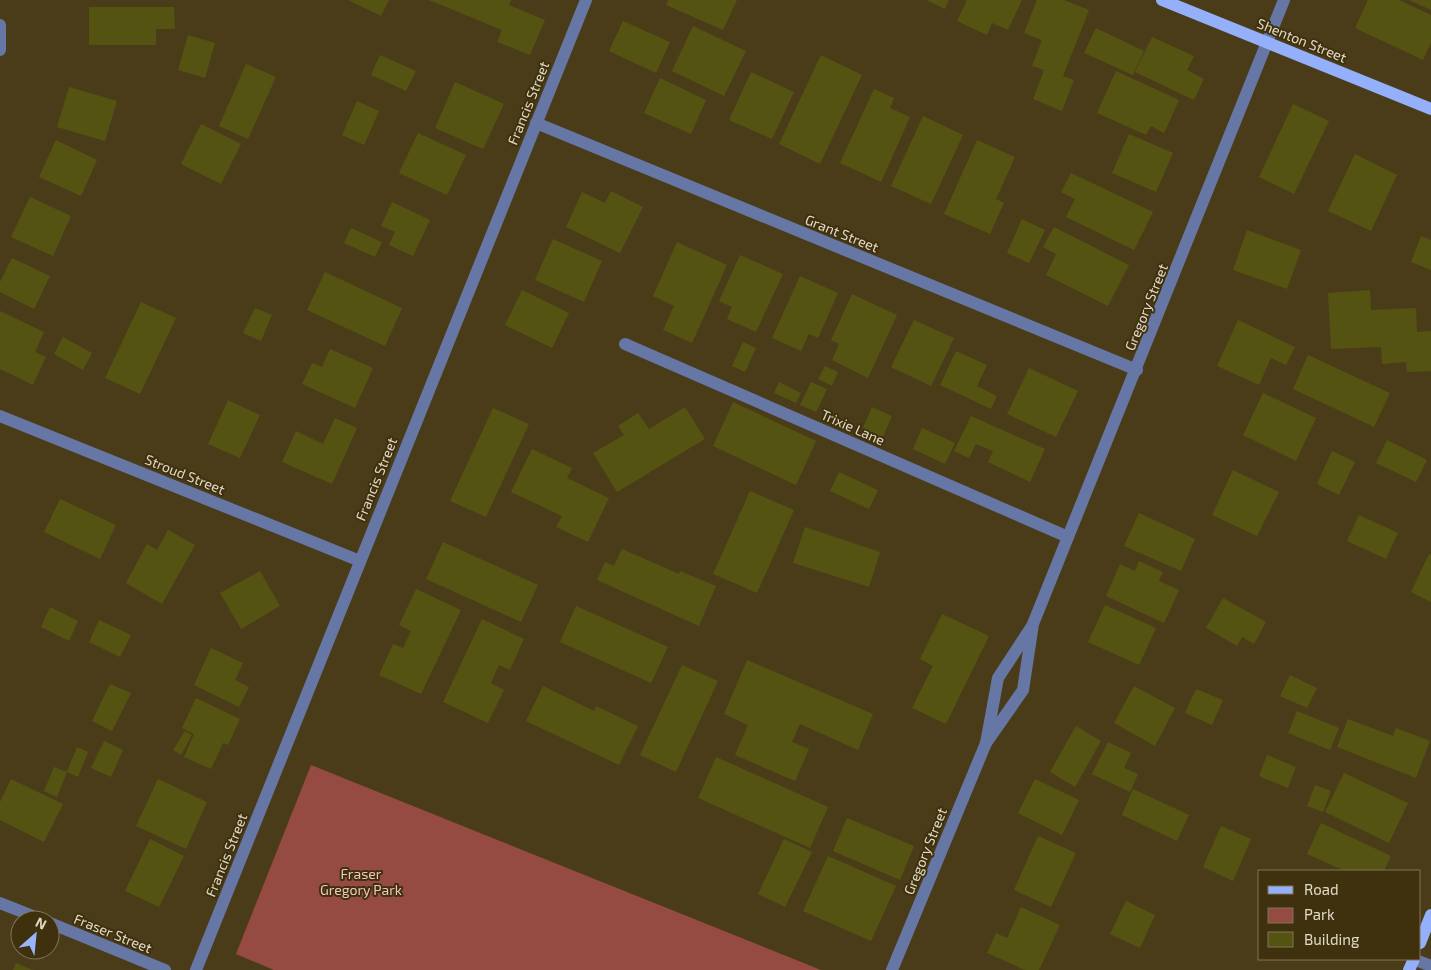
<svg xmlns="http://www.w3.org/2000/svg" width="1431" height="970" font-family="'Exo 2',sans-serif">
  <rect width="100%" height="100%" fill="#4a3c19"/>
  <polygon fill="#964b42" points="311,765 821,970 274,970 236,954"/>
  <g fill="#555312">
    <polygon points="348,0 389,0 381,16"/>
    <polygon points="429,0 511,0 509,5 545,20 530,55 497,42 502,30"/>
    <polygon points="668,0 737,0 723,30 666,5"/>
    <polygon points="926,0 949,0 945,9"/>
    <polygon points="967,0 1022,0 1008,30 992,23 987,35 957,21"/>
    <polygon points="1037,0 1064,0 1089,10 1063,76 1074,80 1062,111 1033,99 1044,70 1032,66 1042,40 1024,33"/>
    <polygon points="1368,0 1399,0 1431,15 1431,43 1423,60 1355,28"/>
    <polygon points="1409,0 1431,0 1431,10"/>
    <polygon points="89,7 174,7 175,29 156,29 156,45 89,45"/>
    <polygon points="623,21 670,42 656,73 609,51"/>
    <polygon points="693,26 746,51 724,96 672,71"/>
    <polygon points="1096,28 1144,51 1133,75 1084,53"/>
    <polygon points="188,35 215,43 205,78 178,70"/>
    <polygon points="1152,37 1194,56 1187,70 1204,79 1194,100 1135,72"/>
    <polygon points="380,55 416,71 406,91 371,75"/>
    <polygon points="821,55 862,75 820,164 779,144"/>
    <polygon points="246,64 276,77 248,139 219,126"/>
    <polygon points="1116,71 1179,100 1164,133 1151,126 1146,135 1097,113"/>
    <polygon points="751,72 794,92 772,139 729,120"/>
    <polygon points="660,78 706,100 691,134 644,113"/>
    <polygon points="455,82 504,104 483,149 435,128"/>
    <polygon points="69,87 117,101 105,141 57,127"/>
    <polygon points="874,89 894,98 890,108 910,117 881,182 840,163"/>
    <polygon points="357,101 379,111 364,145 342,135"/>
    <polygon points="1293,104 1329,121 1294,194 1259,177"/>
    <polygon points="923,116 963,135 931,204 891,186"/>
    <polygon points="201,124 241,144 221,184 181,164"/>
    <polygon points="418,133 466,155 447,195 399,173"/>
    <polygon points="1129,134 1173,153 1156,192 1112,173"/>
    <polygon points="56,140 97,160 81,196 39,177"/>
    <polygon points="977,140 1015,157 996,199 1004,203 990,234 944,214"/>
    <polygon points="1355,154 1397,175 1371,231 1328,211"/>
    <polygon points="1071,173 1153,212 1134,250 1066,217 1075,199 1061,192"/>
    <polygon points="611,191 643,207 620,253 566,227 582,192 605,203"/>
    <polygon points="30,197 71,216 53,256 11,237"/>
    <polygon points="392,202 430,220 413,256 389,245 395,232 381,226"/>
    <polygon points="1022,219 1045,230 1029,263 1007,253"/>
    <polygon points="1054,227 1129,265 1108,306 1046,275 1056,254 1043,247"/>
    <polygon points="351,228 382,242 375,257 344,243"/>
    <polygon points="1247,230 1301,250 1287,289 1233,270"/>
    <polygon points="1421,236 1431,240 1431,270 1411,262"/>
    <polygon points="553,239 602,261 584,302 535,280"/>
    <polygon points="677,242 727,265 692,343 663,330 674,306 653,296"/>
    <polygon points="740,255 783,274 756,332 727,319 732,307 719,301"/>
    <polygon points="12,258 50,276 34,309 0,292 0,282"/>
    <polygon points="325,272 402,308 385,346 307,310"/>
    <polygon points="800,276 838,293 818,338 809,334 801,351 772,338"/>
    <polygon points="522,290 569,313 552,348 505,325"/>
    <polygon points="1370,290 1371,310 1416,308 1417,332 1431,331 1431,371 1407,372 1406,362 1382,364 1381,347 1331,349 1328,293"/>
    <polygon points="852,294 897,315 868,378 832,360 839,344 831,340"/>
    <polygon points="141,302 176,318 140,394 105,378"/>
    <polygon points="255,308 272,315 261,341 243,333"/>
    <polygon points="0,311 44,332 35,352 46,357 33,385 0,369"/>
    <polygon points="914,320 954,338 931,386 891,367"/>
    <polygon points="1238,320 1295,347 1286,365 1271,358 1259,385 1217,366"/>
    <polygon points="63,337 92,353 83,370 54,354"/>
    <polygon points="743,342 756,348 745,372 732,366"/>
    <polygon points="330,349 373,368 355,408 302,384 312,363 322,367"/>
    <polygon points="956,351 987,365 977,386 997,396 991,409 940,385"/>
    <polygon points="1308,355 1390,393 1374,427 1293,389"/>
    <polygon points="825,366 838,372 832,386 818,379"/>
    <polygon points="1029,368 1078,391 1056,437 1007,414"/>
    <polygon points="779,382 801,393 796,403 774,393"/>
    <polygon points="811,382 827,389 816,412 800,405"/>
    <polygon points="1263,393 1316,418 1296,461 1243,435"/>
    <polygon points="228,400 260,415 240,458 208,444"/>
    <polygon points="733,402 816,441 796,485 713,446"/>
    <polygon points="685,407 705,439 617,492 593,453 624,435 618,426 638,413 649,429"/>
    <polygon points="872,407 892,416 882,439 862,430"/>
    <polygon points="493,408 529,424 486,517 450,501"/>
    <polygon points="971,416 1045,449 1030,482 988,462 993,451 976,444 969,458 954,451"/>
    <polygon points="335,418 357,428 332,484 282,462 296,431 323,444"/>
    <polygon points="922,428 955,443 945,464 913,449"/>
    <polygon points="1387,440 1427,460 1416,482 1376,463"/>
    <polygon points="532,449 572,468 567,478 609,498 588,542 556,527 562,516 511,492"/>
    <polygon points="1332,451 1355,462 1339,495 1317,484"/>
    <polygon points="1233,470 1279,492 1257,536 1212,515"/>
    <polygon points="839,472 878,490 869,509 830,491"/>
    <polygon points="750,491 794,510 757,593 713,574"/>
    <polygon points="60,499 116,525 100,559 44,532"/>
    <polygon points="1139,513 1195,539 1181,571 1124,546"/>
    <polygon points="1359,515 1398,533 1386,559 1347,541"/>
    <polygon points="805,527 880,552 869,587 793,563"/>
    <polygon points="168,530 195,545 162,604 126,583 147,544 157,550"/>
    <polygon points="443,542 538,585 521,622 426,579"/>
    <polygon points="622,549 679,574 680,571 716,586 699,626 597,580 605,562 614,566"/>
    <polygon points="1429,554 1431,555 1431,602 1411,592"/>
    <polygon points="1139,561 1163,572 1159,581 1179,590 1164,623 1106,596 1120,564 1135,571"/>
    <polygon points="260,571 280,606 241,629 220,593"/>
    <polygon points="416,589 461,610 421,694 379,675 393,644 403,648 411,631 399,625"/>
    <polygon points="1223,598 1266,622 1254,644 1242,637 1237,646 1206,628"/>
    <polygon points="1105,605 1156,628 1139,665 1088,642"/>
    <polygon points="576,606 668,647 651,683 560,642"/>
    <polygon points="50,607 78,621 69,641 41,627"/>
    <polygon points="942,614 989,636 946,724 912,708 933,666 920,659"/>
    <polygon points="482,619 524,639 510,670 499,665 491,683 504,690 488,723 443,702"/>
    <polygon points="99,620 131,635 120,657 89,642"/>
    <polygon points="211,648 243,663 235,680 249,687 239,707 194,685"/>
    <polygon points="747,660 873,714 858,750 800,724 792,742 809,749 795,781 735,755 748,725 724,714"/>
    <polygon points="682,665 718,681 676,772 640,755"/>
    <polygon points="1290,675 1317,688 1307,708 1280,696"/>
    <polygon points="110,684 131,693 112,731 92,721"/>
    <polygon points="543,686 594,711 596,706 638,726 619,765 526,721"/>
    <polygon points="1134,686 1175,708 1155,746 1114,723"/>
    <polygon points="1196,689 1223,700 1212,725 1185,713"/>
    <polygon points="196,698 240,719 228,745 223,743 211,769 184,757 194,734 182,728"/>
    <polygon points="1297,711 1339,728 1330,750 1288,733"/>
    <polygon points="1348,719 1393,736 1396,728 1430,741 1416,778 1337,747"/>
    <polygon points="1076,726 1101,741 1075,787 1050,772"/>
    <polygon points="185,731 192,735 181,755 173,750"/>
    <polygon points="104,741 123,750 111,777 91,768"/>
    <polygon points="1108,742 1131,753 1124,768 1138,774 1130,792 1092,774"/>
    <polygon points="77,747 88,752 78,777 67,772"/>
    <polygon points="1267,755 1296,767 1288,788 1259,776"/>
    <polygon points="716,757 828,807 810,848 698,798"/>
    <polygon points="54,767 67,772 57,797 44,791"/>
    <polygon points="1344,773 1408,803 1389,843 1325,812"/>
    <polygon points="11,779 63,804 44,842 0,820 0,802"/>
    <polygon points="158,779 207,802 186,849 136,826"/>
    <polygon points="1035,779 1079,800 1062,835 1018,813"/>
    <polygon points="1315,785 1331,791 1323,812 1307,806"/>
    <polygon points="1133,789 1189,815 1177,841 1122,815"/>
    <polygon points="847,818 914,846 900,880 833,851"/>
    <polygon points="1321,823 1391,856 1384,871 1345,871 1307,854"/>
    <polygon points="1221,826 1251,839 1233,881 1203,867"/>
    <polygon points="1038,836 1076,853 1051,907 1014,890"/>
    <polygon points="150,839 184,856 159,907 125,891"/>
    <polygon points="784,839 812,852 785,907 758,894"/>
    <polygon points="828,856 896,886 871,941 803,911"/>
    <polygon points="1126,901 1155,915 1140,948 1110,934"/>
    <polygon points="1021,907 1060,925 1039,970 1025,970 987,953 996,933 1007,938"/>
    <polygon points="16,963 33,970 13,970"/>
  </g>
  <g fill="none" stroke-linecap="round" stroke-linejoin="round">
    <g stroke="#6677a5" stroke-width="12">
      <polyline points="0,25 0,50"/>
      <polyline points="536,123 1137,370"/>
      <polyline points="625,344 1068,537"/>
      <polyline points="0,416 360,561"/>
      <polyline points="986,743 1023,690 1033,624 1284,0"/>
      <polyline points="0,903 43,920"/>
      <polyline points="50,923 165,970"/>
      <polyline points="1413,959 1431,966"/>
      <polyline points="196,970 586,0"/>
      <polyline points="892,970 986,743 998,678 1032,626"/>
    </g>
    <g stroke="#94b0fa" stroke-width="12">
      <polyline points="1162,0 1431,109"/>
      <polyline points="1420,943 1431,915"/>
      <polyline points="1409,970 1414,959"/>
    </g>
  </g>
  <g text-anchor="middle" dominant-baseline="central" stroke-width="4" stroke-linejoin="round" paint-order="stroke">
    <g font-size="14" fill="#e2dac7" stroke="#3f310e">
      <text transform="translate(1302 40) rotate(22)">Shenton Street</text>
      <text transform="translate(528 103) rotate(-68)">Francis Street</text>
      <text transform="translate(842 233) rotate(22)">Grant Street</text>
      <text transform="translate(1146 307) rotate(-68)">Gregory Street</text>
      <text transform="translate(853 427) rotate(24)">Trixie Lane</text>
      <text transform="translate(185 474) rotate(22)">Stroud Street</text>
      <text transform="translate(376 479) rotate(-68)">Francis Street</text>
      <text transform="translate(925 851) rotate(-68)">Gregory Street</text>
      <text transform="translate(226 855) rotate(-68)">Francis Street</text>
      <text transform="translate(113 933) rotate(22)">Fraser Street</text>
    </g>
    <g font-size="14" fill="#f4c5bf" stroke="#3f310e">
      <text x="361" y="873">Fraser<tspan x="361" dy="16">Gregory Park</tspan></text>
    </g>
  </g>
  <rect x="1258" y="870" width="162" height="90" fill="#3f310e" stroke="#807558"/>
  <rect x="1268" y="886" width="25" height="8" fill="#94b0fa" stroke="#807558"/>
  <text x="1304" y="895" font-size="15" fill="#e2dac7">Road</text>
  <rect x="1268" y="908" width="25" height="15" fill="#964b42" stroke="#807558"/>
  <text x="1304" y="920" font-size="15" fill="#e2dac7">Park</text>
  <rect x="1268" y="932" width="25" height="15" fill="#555312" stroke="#807558"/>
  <text x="1304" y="945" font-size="15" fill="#e2dac7">Building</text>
  <g transform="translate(35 935) rotate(27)"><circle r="24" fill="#3f310e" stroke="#807558"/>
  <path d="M0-4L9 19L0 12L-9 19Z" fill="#9ab5fd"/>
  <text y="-8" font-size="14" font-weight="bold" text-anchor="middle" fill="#e2dac7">N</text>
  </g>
</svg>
